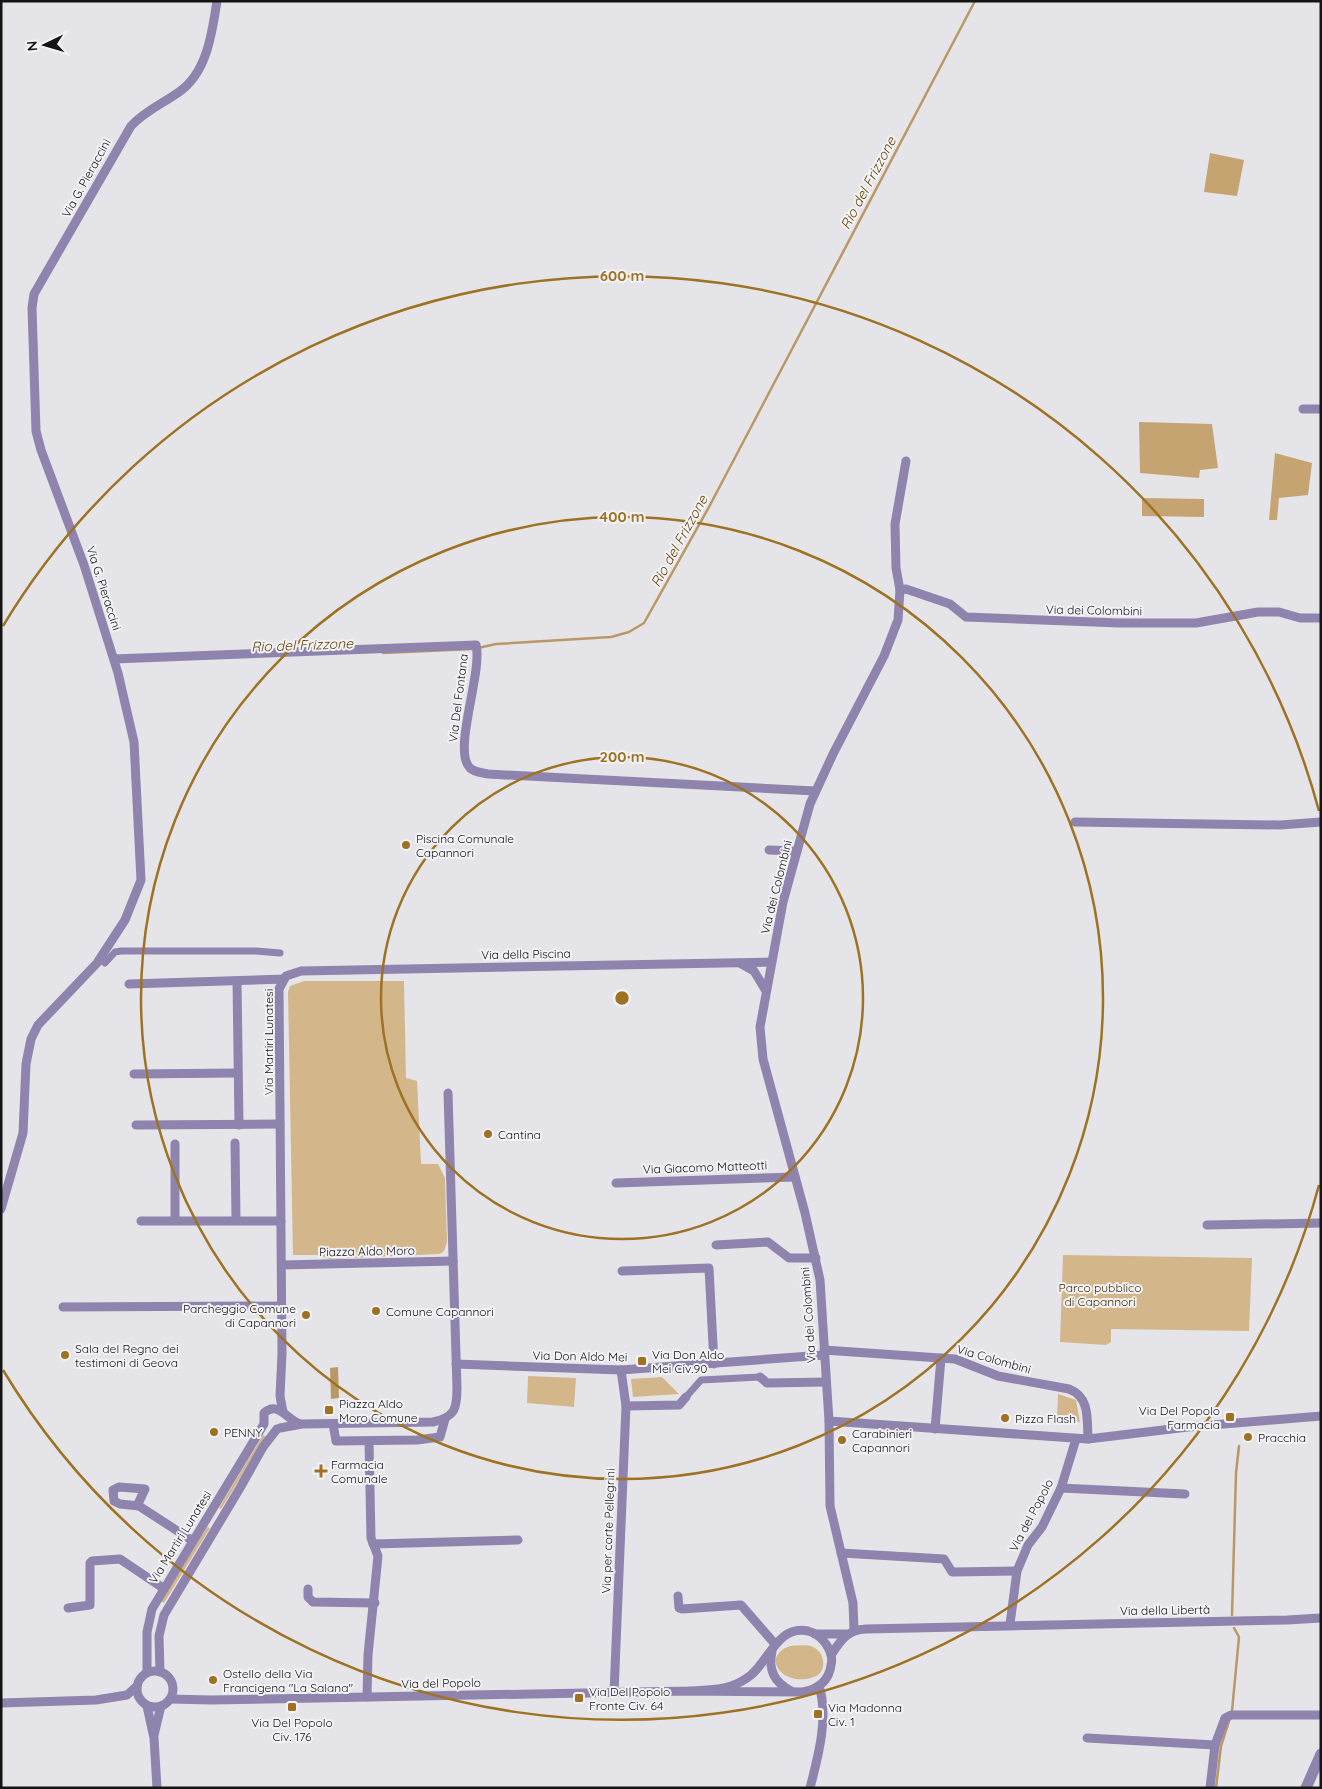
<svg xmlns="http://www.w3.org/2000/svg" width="1322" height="1789" font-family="Quicksand,sans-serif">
  <rect width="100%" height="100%" fill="#e5e5e9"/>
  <g fill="#d4b68b">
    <polygon points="304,981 404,981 406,1078 417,1081 421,1164 438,1164 445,1178 447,1242 444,1251 440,1254 328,1259 319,1255 293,1255 288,992 290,986"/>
    <polygon points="1063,1255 1252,1258 1249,1331 1111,1329 1111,1342 1106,1345 1060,1342"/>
    <polygon points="528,1376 576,1378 574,1407 527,1403"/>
    <polygon points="662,1377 679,1394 633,1397 631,1379"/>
    <polygon points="1058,1394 1076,1400 1080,1422 1057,1421"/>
    <polygon points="263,1435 266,1437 221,1509 219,1508"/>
    <polygon points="207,1527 210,1528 164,1603 161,1601"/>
    <path d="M790 1646C797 1646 806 1644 813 1647 825 1652 828 1672 814 1677 784 1688 759 1657 790 1646Z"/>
  </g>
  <g fill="#c6a472">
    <polygon points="1210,153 1244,160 1237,196 1204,192"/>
    <polygon points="1139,422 1212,424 1218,468 1200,470 1199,478 1140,473"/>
    <polygon points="1275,453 1312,463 1308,495 1279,498 1277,520 1269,520"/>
    <polygon points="1142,498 1204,499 1204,517 1142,516"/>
  </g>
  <polygon fill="#ba9866" points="338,1367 339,1398 331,1399 330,1368"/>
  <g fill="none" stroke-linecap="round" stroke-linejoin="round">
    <g stroke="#ba9866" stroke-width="2.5">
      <polyline points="478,648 496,644 611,637 629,632 644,623 709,507 975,1"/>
      <polyline points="383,653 472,649"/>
      <polyline points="1232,1615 1236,1473 1239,1446"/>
      <polyline points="1232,1711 1239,1637 1234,1628"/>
      <polyline points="1216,1788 1221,1746 1230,1718"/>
    </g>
    <g stroke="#8e84ae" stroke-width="7">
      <polyline points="100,959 105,963 115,952 121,951 256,951 280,953"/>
      <polyline points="686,1397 701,1380 760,1377"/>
    </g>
    <g stroke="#8e84ae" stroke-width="9">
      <polyline points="1303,409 1321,409"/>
      <polyline points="900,590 906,589 950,604 966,617 1119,623 1196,623 1258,612 1279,612 1300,618 1321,618"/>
      <path d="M114 659 476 645C483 672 452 751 470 768 474 772 483 773 488 774L815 791"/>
      <polyline points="1075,822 1280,825 1321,822"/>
      <polyline points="769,850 797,851"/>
      <polyline points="740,963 754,971 766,991"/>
      <polyline points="237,981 239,1125"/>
      <polyline points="129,984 284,979"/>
      <polyline points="134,1074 238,1073"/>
      <polyline points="136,1125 280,1124"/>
      <polyline points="235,1143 236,1220"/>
      <polyline points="175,1144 175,1220"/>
      <polyline points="616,1183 795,1177"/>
      <path d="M1 1209 23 1133 26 1064 31 1039 38 1025 97 963 125 920 141 880 134 742 118 673 84 565 41 450 36 431 32 308 34 294 131 126C145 111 162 104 179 92 207 73 212 33 217 1"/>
      <polyline points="141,1221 281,1221"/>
      <polyline points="1207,1225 1321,1223"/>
      <polyline points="716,1245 768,1242 789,1258 816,1258"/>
      <polyline points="282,1265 453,1261"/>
      <polyline points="622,1271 709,1268 714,1364"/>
      <polyline points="63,1307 282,1306"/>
      <path d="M824 1350 955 1359 998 1376 1069 1389C1090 1397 1087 1419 1088 1439"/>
      <polyline points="456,1364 621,1370 824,1355"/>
      <polyline points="760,1377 767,1383 826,1382"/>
      <polyline points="626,1406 679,1405 686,1397"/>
      <polyline points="283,1412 280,1396 282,1354 279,989 286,976 301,971 771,962"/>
      <polyline points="829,1421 1088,1439 1188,1427 1321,1416"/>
      <polyline points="333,1424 336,1441 417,1440 440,1437 445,1419"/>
      <path d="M280 1428 302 1424 433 1422C455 1417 457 1409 457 1388L448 1093"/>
      <polyline points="935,1429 941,1358"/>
      <polyline points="1061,1488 1185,1494"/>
      <polyline points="137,1506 145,1489 119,1487 113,1490 114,1501 120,1504 139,1506 193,1541"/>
      <polyline points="373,1544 518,1540"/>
      <polyline points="841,1553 944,1559 952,1572 1017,1571"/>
      <polyline points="308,1589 308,1597 313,1602 375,1603"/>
      <polyline points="678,1596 679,1608 682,1609 741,1605 775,1644"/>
      <polyline points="68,1608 90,1605 90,1563 92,1561 120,1559 163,1588"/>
      <polyline points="1010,1624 1017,1571 1028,1545 1042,1527 1061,1488 1076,1439"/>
      <polyline points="854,1630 853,1603 830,1506 829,1421 820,1280 805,1213 763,1059 760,1027 783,902 810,804 833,754 884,656 898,620 900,590 896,568 895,524 906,461"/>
      <polyline points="815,1634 846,1634"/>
      <path d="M772 1651C768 1670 774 1682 791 1691"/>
      <path d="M831 1655C841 1640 847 1630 866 1629L1287 1620 1321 1618"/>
      <circle cx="155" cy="1689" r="18"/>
      <path d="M147 1672V1632L152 1609 264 1424V1413C278 1400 287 1420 300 1424"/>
      <polyline points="160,1672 159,1636 164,1615 240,1488 263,1447 277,1429"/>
      <polyline points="614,1693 626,1406 621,1370"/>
      <polyline points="367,1697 368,1655 378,1556 371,1538 369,1442"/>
      <path d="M170 1699 211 1700 689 1691 803 1692C818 1689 829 1681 831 1665 833 1658 830 1650 826 1644 821 1637 816 1633 808 1631 778 1625 770 1659 751 1675 746 1679 737 1684 731 1686 719 1691 702 1690 689 1691"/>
      <polyline points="1,1703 96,1700 127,1695 137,1686"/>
      <polyline points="147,1706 154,1738 157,1788"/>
      <polyline points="154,1735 161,1706"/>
      <polyline points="1087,1738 1215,1745"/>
      <path d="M810 1788C818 1757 829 1717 819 1686"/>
      <polyline points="1210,1788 1215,1745 1225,1718 1231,1715 1321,1715"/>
    </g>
    <polyline stroke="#8e84ae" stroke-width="11" points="1306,1788 1321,1754"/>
  </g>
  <g fill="none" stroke="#9f7223" stroke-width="2.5">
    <circle cx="622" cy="998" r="241"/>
    <circle cx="622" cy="998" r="481"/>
    <path d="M1319 1185A722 722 0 0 1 3 1370M3 626A722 722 0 0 1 1319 811"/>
  </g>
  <g fill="#9f7223" stroke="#f3f2f6" stroke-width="2">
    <circle cx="406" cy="845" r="5"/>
    <circle cx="488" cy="1134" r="5"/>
    <circle cx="376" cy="1311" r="5"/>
    <circle cx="306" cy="1315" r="5"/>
    <circle cx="65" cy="1355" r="5"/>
    <rect x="637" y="1356" width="10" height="10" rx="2.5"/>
    <rect x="324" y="1405" width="10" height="10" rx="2.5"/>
    <rect x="1225" y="1412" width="10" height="10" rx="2.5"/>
    <circle cx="1005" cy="1418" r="5"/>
    <circle cx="214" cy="1432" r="5"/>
    <circle cx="1248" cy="1437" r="5"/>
    <circle cx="842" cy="1440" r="5"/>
    <path d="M318.5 1463.5h5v5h5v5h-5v5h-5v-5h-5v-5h5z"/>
    <circle cx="213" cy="1680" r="5"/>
    <rect x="574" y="1693" width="10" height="10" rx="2.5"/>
    <rect x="287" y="1702" width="10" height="10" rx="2.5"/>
    <rect x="813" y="1709" width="10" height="10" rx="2.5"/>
  </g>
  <g text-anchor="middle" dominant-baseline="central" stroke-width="4" stroke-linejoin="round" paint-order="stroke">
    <g font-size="12" fill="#141415" stroke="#f3f2f6">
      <text transform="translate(86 178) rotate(-61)">Via G. Pieraccini</text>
      <text transform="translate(104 588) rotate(72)">Via G. Pieraccini</text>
      <text transform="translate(1094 610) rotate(1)">Via dei Colombini</text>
      <text transform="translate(458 698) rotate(-83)">Via Del Fontana</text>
      <text transform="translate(776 887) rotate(-76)">Via dei Colombini</text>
      <text transform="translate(526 954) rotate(-1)">Via della Piscina</text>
      <text transform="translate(268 1042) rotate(-90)">Via Martiri Lunatesi</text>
      <text transform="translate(705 1167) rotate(-2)">Via Giacomo Matteotti</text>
      <text transform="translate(367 1251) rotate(-1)">Piazza Aldo Moro</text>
      <text transform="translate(808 1315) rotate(-94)">Via dei Colombini</text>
      <text transform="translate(580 1356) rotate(1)">Via Don Aldo Mei</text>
      <text transform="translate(994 1359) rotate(16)">Via Colombini</text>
      <text transform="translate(1031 1515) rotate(-62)">Via del Popolo</text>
      <text transform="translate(608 1531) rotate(-88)">Via per corte Pellegrini</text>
      <text transform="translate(180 1537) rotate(-58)">Via Martiri Lunatesi</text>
      <text transform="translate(1165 1610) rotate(-1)">Via della Libertà</text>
      <text transform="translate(441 1683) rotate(-1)">Via del Popolo</text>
    </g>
    <g font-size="12" fill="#141415" stroke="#f3f2f6" text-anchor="start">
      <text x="416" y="838">Piscina Comunale<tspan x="416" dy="14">Capannori</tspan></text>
      <text x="498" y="1134">Cantina</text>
      <text x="296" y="1308" text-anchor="end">Parcheggio Comune<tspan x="296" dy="14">di Capannori</tspan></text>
      <text x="386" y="1311">Comune Capannori</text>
      <text x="75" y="1348">Sala del Regno dei<tspan x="75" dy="14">testimoni di Geova</tspan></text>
      <text x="652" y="1354">Via Don Aldo<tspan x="652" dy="14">Mei Civ.90</tspan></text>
      <text x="339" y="1403">Piazza Aldo<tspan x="339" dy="14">Moro Comune</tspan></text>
      <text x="1220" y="1410" text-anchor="end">Via Del Popolo<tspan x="1220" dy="14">Farmacia</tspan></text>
      <text x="1015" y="1418">Pizza Flash</text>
      <text x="224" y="1432">PENNY</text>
      <text x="852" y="1433">Carabinieri<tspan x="852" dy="14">Capannori</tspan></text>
      <text x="1258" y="1437">Pracchia</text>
      <text x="331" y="1464">Farmacia<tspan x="331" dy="14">Comunale</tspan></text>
      <text x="223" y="1673">Ostello della Via<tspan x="223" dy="14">Francigena "La Salana"</tspan></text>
      <text x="589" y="1691">Via Del Popolo<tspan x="589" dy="14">Fronte Civ. 64</tspan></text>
      <text x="828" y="1707">Via Madonna<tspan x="828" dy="14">Civ. 1</tspan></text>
      <text x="292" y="1722" text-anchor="middle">Via Del Popolo<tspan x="292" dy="14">Civ. 176</tspan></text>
    </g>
    <g font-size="12" fill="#452e03" stroke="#f3f2f6">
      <text x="1100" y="1287">Parco pubblico<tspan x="1100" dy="14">di Capannori</tspan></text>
    </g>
    <g font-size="14" font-style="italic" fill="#674503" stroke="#f3f2f6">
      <text transform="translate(868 183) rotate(-62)">Rio del Frizzone</text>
      <text transform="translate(679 541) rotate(-61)">Rio del Frizzone</text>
      <text transform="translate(302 645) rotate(-2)">Rio del Frizzone</text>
    </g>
  </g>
  <circle cx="622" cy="998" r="8" fill="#9f7223" stroke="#f3f2f6" stroke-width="2.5"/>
  <g font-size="15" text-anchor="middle" font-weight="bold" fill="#9f7223" stroke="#f3f2f6" stroke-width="4" stroke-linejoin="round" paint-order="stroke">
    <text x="622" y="281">600 m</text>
    <text x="622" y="522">400 m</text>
    <text x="622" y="762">200 m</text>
  </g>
  <rect width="1322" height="1789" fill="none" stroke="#141415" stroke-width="5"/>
  <g transform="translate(45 45) rotate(265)" stroke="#f3f2f6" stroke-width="4" paint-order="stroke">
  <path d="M0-4L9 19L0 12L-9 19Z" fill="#141415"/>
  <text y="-8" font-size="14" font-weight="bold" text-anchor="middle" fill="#141415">N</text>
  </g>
</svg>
